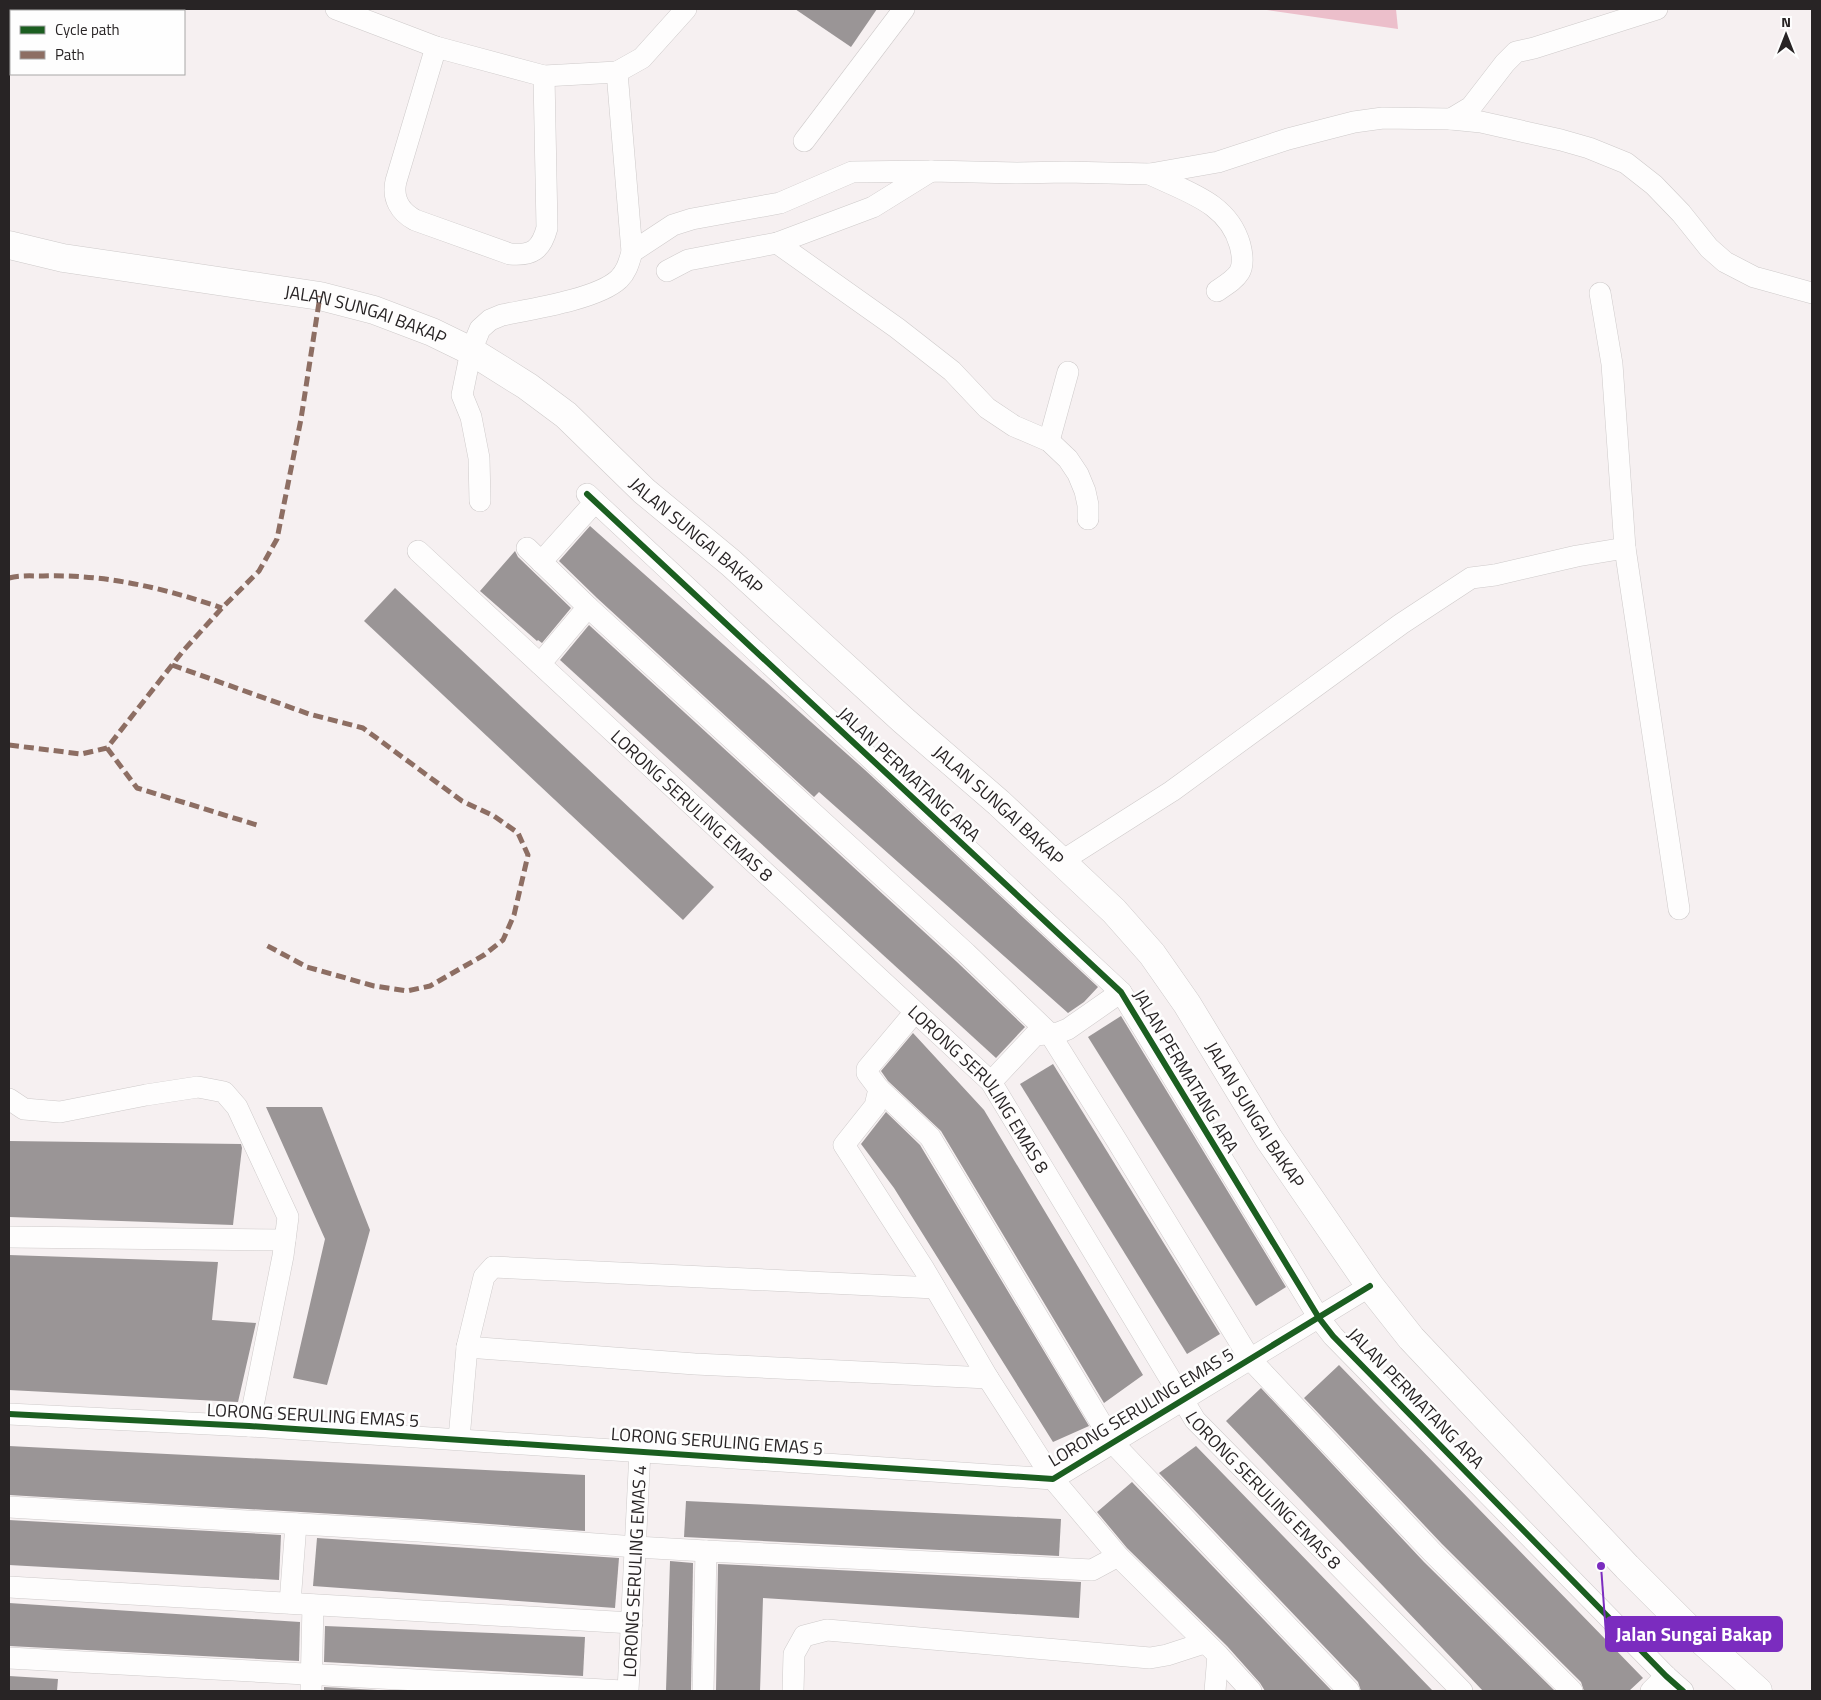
<svg xmlns="http://www.w3.org/2000/svg" width="1821" height="1700" font-family="'Titillium Web',sans-serif">
  <rect width="100%" height="100%" fill="#f6f0f1"/>
  <polygon fill="#ecbfcb" points="1260,9 1396,9 1398,29"/>
  <g fill="#9a9596">
    <polygon points="795,9 877,9 851,47"/>
    <polygon points="590,526 865,770 1098,987 1084,1002 1068,1013 819,792 814,797 597,598 559,561"/>
    <polygon points="515,551 518,557 571,608 542,643 538,640 537,641 480,591"/>
    <polygon points="395,588 714,887 683,920 364,621"/>
    <polygon points="589,625 957,962 1025,1027 996,1058 560,660"/>
    <polygon points="1121,1016 1286,1287 1256,1306 1088,1037"/>
    <polygon points="913,1033 984,1110 1143,1375 1104,1403 941,1131 888,1081 881,1071"/>
    <polygon points="1053,1064 1220,1334 1187,1354 1020,1084"/>
    <polygon points="266,1107 322,1107 370,1230 327,1385 293,1378 325,1239"/>
    <polygon points="886,1112 920,1145 1089,1426 1053,1442 894,1188 861,1144"/>
    <polygon points="9,1141 241,1144 242,1148 233,1225 9,1217"/>
    <polygon points="9,1255 218,1262 212,1320 256,1323 238,1402 9,1390"/>
    <polygon points="1339,1365 1643,1678 1629,1691 1584,1691 1581,1682 1442,1544 1304,1398"/>
    <polygon points="1261,1388 1424,1562 1555,1691 1483,1691 1226,1421"/>
    <polygon points="9,1446 585,1475 585,1531 420,1519 9,1495"/>
    <polygon points="1196,1446 1433,1691 1361,1691 1358,1682 1159,1473"/>
    <polygon points="1132,1482 1332,1691 1265,1691 1260,1683 1227,1646 1127,1548 1097,1512"/>
    <polygon points="686,1501 1061,1519 1059,1556 684,1537"/>
    <polygon points="9,1520 281,1535 279,1580 9,1565"/>
    <polygon points="317,1538 619,1558 615,1608 313,1586"/>
    <polygon points="670,1561 693,1563 691,1691 666,1691"/>
    <polygon points="718,1564 1081,1582 1079,1618 763,1598 760,1691 716,1691"/>
    <polygon points="9,1603 300,1622 299,1661 9,1646"/>
    <polygon points="325,1626 585,1637 583,1676 324,1662"/>
    <polygon points="9,1676 58,1679 57,1691 9,1691"/>
    <polygon points="324,1687 395,1691 324,1691"/>
  </g>
  <g fill="none" stroke-linecap="round" stroke-linejoin="round">
    <g stroke="#cecaca" stroke-width="22">
      <g id="minor">
        <polyline points="336,9 436,47 544,76 617,72"/>
        <path d="M436 47 396 181C392 198 400 212 415 220L510 254C532 256 541 250 547 228L544 76"/>
        <polyline points="1451,119 1471,107 1505,63 1516,52 1534,48 1657,9"/>
        <polyline points="804,141 904,9"/>
        <path d="M1150 174C1186 192 1228 202 1240 245 1247 272 1238 277 1217 291"/>
        <polyline points="777,243 897,328 952,371 987,408 1014,426 1049,441 1068,459 1078,474 1085,491 1088,505 1088,519"/>
        <polyline points="632,252 673,225 692,219 780,203 852,172 931,171 1017,173 1066,172 1150,174 1218,162 1288,139 1354,122 1383,118 1451,119 1481,122 1561,140 1589,148 1626,163 1654,185 1681,213 1709,248 1725,262 1754,277 1812,293"/>
        <polyline points="667,271 688,260 777,243 873,207 931,171"/>
        <polyline points="1600,293 1612,364 1625,548 1679,909"/>
        <polyline points="1049,441 1068,372"/>
        <polyline points="587,494 1121,992 1319,1318 1333,1336 1666,1676 1683,1691"/>
        <path d="M480 501 479 458 471 417 462 395 471 351 480 329 490 320 502 315C532 309 598 299 619 279 627 271 629 262 632 252L617 72 642 58 686 9"/>
        <polyline points="527,548 588,607 966,953 1050,1034 1117,1141 1250,1359 1433,1553 1572,1691"/>
        <path id="s1" d="M418 551 991 1082 1195 1420 1462 1691"/>
        <polyline points="541,562 595,502"/>
        <polyline points="540,664 588,607"/>
        <polyline points="1062,861 1172,791 1401,624 1471,578 1495,575 1577,556 1625,548"/>
        <polyline points="915,1012 867,1069 867,1073 879,1089 875,1106 844,1145 924,1269 988,1378 1053,1479 1118,1556 1218,1655 1251,1691"/>
        <polyline points="991,1082 1035,1035 1058,1033 1068,1029 1121,992"/>
        <polyline points="879,1089 930,1137 1113,1443 1349,1691"/>
        <polyline points="9,1099 24,1109 60,1112 146,1095 198,1087 224,1092 237,1107 288,1217 283,1256 249,1426"/>
        <polyline points="9,1237 285,1240"/>
        <polyline points="467,1347 695,1364 988,1378"/>
        <polyline points="9,1414 249,1426 1053,1479 1370,1286"/>
        <polyline points="459,1439 467,1347 484,1277 493,1267 935,1288"/>
        <polyline points="9,1507 419,1531 636,1547 706,1551"/>
        <polyline points="9,1587 632,1623"/>
        <polyline points="290,1603 296,1524"/>
        <polyline points="9,1658 623,1691"/>
        <polyline points="311,1691 313,1605"/>
        <path id="s2" d="M628 1691 640 1451"/>
        <polyline points="703,1691 706,1551 1092,1570 1118,1556"/>
        <polyline points="793,1691 794,1654 804,1636 827,1630 1150,1658 1167,1655 1204,1643"/>
        <polyline points="1215,1691 1218,1655"/>
        <polyline points="1651,1691 1666,1676"/>
      </g>
    </g>
    <g stroke="#cecaca" stroke-width="29">
      <g id="major">
        <path id="s3" d="M9 245 63 258 320 296 374 310 432 332 471 351 527 386 566 415 644 491 731 563 903 720 999 803 1114 911 1152 954 1187 1004 1269 1139 1370 1286 1411 1338 1627 1567 1690 1630 1758 1691"/>
      </g>
    </g>
    <use href="#minor" stroke="#fefdfd" stroke-width="21"/>
    <use href="#major" stroke="#fefdfd" stroke-width="28"/>
    <g stroke="#8d6e63" stroke-width="5" stroke-dasharray="10 5" stroke-linecap="butt">
      <path d="M9 578C20 575 32 576 43 576 105 574 164 588 222 608"/>
      <polyline points="172,665 309,714 363,728 462,801 494,816 518,833 528,855 514,915 503,940 484,955 430,986 407,991 374,986 307,967 264,944"/>
      <polyline points="9,745 81,754 107,748 183,651 222,608 259,571 277,539 301,419 320,296"/>
      <polyline points="107,748 137,788 260,826"/>
    </g>
    <g stroke="#fefefe" stroke-width="9">
      <g id="cycleway">
        <polyline points="587,494 1121,992 1319,1318 1333,1336 1666,1676 1683,1691"/>
        <polyline points="9,1414 249,1426 1053,1479 1370,1286"/>
      </g>
    </g>
    <use href="#cycleway" stroke="#1b5e20" stroke-width="6"/>
  </g>
  <g text-anchor="middle" dominant-baseline="central" stroke-width="5" stroke-linejoin="round" paint-order="stroke">
    <g font-size="18" fill="#282425" stroke="#fefefe">
      <text stroke="none"><textPath href="#s3" startOffset="364">JALAN SUNGAI BAKAP</textPath></text>
      <text stroke="none"><textPath href="#s3" startOffset="769">JALAN SUNGAI BAKAP</textPath></text>
      <text transform="translate(909 774) rotate(43)">JALAN PERMATANG ARA</text>
      <text stroke="none"><textPath href="#s1" startOffset="374">LORONG SERULING EMAS 8</textPath></text>
      <text stroke="none"><textPath href="#s3" startOffset="1174">JALAN SUNGAI BAKAP</textPath></text>
      <text transform="translate(1186 1071) rotate(59)">JALAN PERMATANG ARA</text>
      <text stroke="none"><textPath href="#s1" startOffset="779">LORONG SERULING EMAS 8</textPath></text>
      <text stroke="none"><textPath href="#s3" startOffset="1579">JALAN SUNGAI BAKAP</textPath></text>
      <text transform="translate(1416 1398) rotate(46)">JALAN PERMATANG ARA</text>
      <text transform="translate(1141 1407) rotate(-31)">LORONG SERULING EMAS 5</text>
      <text transform="translate(313 1415) rotate(3)">LORONG SERULING EMAS 5</text>
      <text transform="translate(717 1441) rotate(4)">LORONG SERULING EMAS 5</text>
      <text stroke="none"><textPath href="#s1" startOffset="1274">LORONG SERULING EMAS 8</textPath></text>
      <text stroke="none"><textPath href="#s2" startOffset="120">LORONG SERULING EMAS 4</textPath></text>
    </g>
  </g>
  <path fill="none" stroke="#7b2cbf" stroke-width="2" d="M1601 1566L1606 1634"/>
  <circle fill="#7b2cbf" stroke="#fefefe" stroke-width="2" cx="1601" cy="1566" r="5"/>
  <rect fill="#7b2cbf" stroke="#7b2cbf" stroke-width="2" x="1606" y="1617" width="176" height="34" rx="5"/>
  <g font-size="19" text-anchor="middle" font-weight="bold" fill="#fff">
    <text x="1694" y="1641">Jalan Sungai Bakap</text>
  </g>
  <rect width="1821" height="1700" fill="none" stroke="#282425" stroke-width="20"/>
  <rect x="10" y="10" width="175" height="65" fill="#fefefe" stroke="#a8a7a7"/>
  <rect x="20" y="26" width="25" height="8" fill="#1b5e20" stroke="#a8a7a7"/>
  <text x="55" y="35" font-size="15" fill="#282425">Cycle path</text>
  <rect x="20" y="51" width="25" height="8" fill="#8d6e63" stroke="#a8a7a7"/>
  <text x="55" y="60" font-size="15" fill="#282425">Path</text>
  <g transform="translate(1786 35)" stroke="#fefefe" stroke-width="4" paint-order="stroke">
  <path d="M0-4L9 19L0 12L-9 19Z" fill="#282425"/>
  <text y="-8" font-size="14" font-weight="bold" text-anchor="middle" fill="#282425">N</text>
  </g>
</svg>
